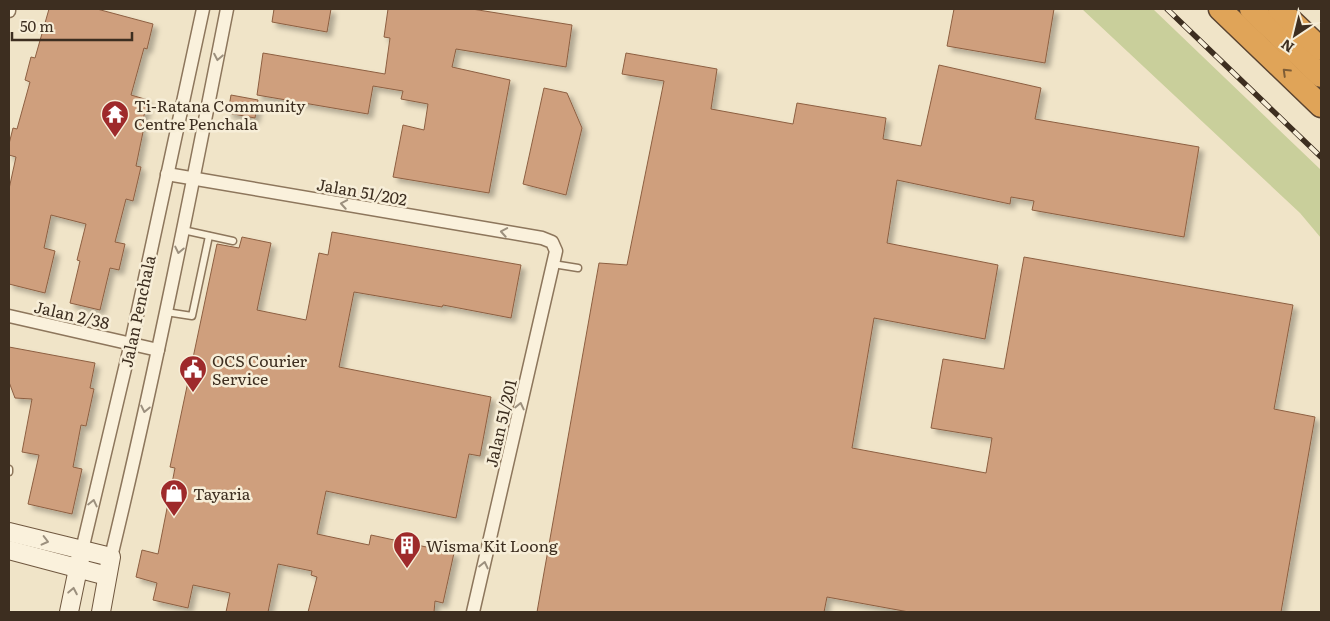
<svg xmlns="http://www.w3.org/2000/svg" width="1330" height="621" font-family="Literata,serif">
  <defs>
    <filter id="shadow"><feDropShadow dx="4.5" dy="4.5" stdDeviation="2.5" flood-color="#0004"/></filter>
  </defs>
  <rect width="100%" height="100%" fill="#f0e4c8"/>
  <polygon fill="#c9cf9b" points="1082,9 1153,9 1321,170 1321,238 1300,213"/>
  <g fill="#cf9f7d" stroke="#8d5f41" filter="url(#shadow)">
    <polygon points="49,9 97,9 153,24 147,49 144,48 131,95 148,100 140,131 143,132 136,166 141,167 133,201 126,199 115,242 125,244 119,270 110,268 100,310 70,303 80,261 77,260 86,224 51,215 44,248 55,251 45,293 9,284 9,189 16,157 9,155 9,144 13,128 17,129 30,82 25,80 31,57 35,58"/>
    <polygon points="274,9 331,9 327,32 272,22"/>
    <polygon points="388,9 472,9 572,25 566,67 456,49 452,67 510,80 489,193 393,177 403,125 424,130 428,104 401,99 403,91 373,86 368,114 257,95 263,53 385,74 390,38 384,37"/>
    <polygon points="954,9 1054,9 1045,63 947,46"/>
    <polygon points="626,53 717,69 711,109 793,124 797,103 886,118 883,139 921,146 939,65 1041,88 1035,119 1199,147 1184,237 1032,210 1034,201 1011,197 1010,204 897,180 887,243 998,265 985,339 874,318 852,448 986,473 992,438 931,428 943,359 1004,369 1024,257 1293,305 1274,409 1315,417 1281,612 909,612 827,597 824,612 537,612 599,263 627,265 664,81 622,74"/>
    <polygon points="544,88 567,93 582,128 566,195 523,184"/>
    <polygon points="231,95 258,100 255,118 228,113"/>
    <polygon points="332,232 521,265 511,318 443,305 442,307 354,292 339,367 491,397 480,456 469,454 456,518 326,491 317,534 369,545 371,535 454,553 443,603 435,601 434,612 308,612 317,577 311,575 312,571 278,564 268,612 226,612 230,593 193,585 188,608 153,600 157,583 136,577 142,550 158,554 175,468 170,467 217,244 239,248 242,237 271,243 257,310 306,320 319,253 328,255"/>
    <polygon points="9,347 95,363 90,388 94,389 86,426 81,425 73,467 82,469 72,514 28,504 39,455 22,452 32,399 15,398 9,382"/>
  </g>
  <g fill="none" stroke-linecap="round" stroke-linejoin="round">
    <g stroke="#8d765c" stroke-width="9">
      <g id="lane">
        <polyline points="183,230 233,241"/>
        <polyline points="553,264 578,268"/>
        <polyline points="166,312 192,316 209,236"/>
        <polyline points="9,472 9,469"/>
      </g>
    </g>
    <g stroke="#8d765c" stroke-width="15">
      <g id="street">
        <polyline points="9,11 9,9"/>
        <polyline points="167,174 507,232 542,238 552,242 556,251 553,264 473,612"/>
        <polyline points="9,316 158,350"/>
        <polyline points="82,550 131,343 203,9"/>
        <path d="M111 557C155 375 191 192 227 9"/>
      </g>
    </g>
    <g stroke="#6f573f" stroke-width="20">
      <g id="secondary">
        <polyline points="9,532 111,557 101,612"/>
        <polyline points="9,550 107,576"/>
        <polyline points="69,612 80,559"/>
      </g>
    </g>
    <g stroke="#5b4430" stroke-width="25">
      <g id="highway">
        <polyline points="1220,9 1321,106"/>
        <polyline points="1251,9 1321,76"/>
        <polyline points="1279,9 1321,49"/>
      </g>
    </g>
    <use href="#lane" stroke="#faf1dc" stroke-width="6"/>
    <use href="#street" stroke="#faf1dc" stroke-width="12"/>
    <use href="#secondary" stroke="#faf1dc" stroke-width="18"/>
    <use href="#highway" stroke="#e0a458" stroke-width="22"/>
    <g stroke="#3d2e20" stroke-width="5.5">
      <polyline id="rail" points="1167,9 1321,157"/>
    </g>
    <use href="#rail" stroke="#f7eed8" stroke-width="4" stroke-dasharray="11" stroke-linecap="butt"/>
  </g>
  <defs><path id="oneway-chevron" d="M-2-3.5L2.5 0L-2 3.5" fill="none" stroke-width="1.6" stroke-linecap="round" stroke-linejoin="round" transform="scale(1.25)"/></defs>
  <g stroke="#9c907e">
    <use href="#oneway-chevron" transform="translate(218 57) rotate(101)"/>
    <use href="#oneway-chevron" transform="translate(344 204) rotate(-170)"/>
    <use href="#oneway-chevron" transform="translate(504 232) rotate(-170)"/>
    <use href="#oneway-chevron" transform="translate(179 250) rotate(102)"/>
    <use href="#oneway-chevron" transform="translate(520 406) rotate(-77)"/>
    <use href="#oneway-chevron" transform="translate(145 409) rotate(102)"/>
    <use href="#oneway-chevron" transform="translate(93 503) rotate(-77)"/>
    <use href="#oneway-chevron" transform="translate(45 541) rotate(14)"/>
    <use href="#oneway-chevron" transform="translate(484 565) rotate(-77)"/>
    <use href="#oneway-chevron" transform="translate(73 591) rotate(-79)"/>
  </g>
  <use stroke="#7e5d36" href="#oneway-chevron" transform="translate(1286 72) rotate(-136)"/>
  <defs>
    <g id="temple-pin" transform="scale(1.4375)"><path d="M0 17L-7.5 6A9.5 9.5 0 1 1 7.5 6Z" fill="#9e2a2b" stroke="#f7eed8"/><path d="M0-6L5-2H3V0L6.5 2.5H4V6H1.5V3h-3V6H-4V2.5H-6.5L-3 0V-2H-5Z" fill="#fff"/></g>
    <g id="civic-pin" transform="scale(1.4375)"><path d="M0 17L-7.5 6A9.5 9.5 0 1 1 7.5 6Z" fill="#9e2a2b" stroke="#f7eed8"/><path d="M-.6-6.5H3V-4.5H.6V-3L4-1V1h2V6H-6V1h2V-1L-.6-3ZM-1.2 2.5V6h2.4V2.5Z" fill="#fff"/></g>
    <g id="shop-pin" transform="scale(1.4375)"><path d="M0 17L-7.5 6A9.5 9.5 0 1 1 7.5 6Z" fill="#9e2a2b" stroke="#f7eed8"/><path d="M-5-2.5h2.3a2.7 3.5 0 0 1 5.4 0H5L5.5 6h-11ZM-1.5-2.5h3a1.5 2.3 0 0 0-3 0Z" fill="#fff"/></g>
    <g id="building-pin" transform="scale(1.4375)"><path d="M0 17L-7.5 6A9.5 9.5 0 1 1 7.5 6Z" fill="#9e2a2b" stroke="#f7eed8"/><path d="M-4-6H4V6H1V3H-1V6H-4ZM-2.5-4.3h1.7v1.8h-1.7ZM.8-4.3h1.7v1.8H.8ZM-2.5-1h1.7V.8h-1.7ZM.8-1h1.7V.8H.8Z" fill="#fff"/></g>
  </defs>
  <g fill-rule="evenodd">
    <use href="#temple-pin" x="115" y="114"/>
    <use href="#civic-pin" x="193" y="369"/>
    <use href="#shop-pin" x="174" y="493"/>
    <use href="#building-pin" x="407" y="545"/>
  </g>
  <g text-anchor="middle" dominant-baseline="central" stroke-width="5" stroke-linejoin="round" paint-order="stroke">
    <g font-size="16" fill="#3d2e20" stroke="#f7eed8" text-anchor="start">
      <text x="134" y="105">Ti-Ratana Community<tspan x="134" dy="18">Centre Penchala</tspan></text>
      <text x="212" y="360">OCS Courier<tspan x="212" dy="18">Service</tspan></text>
      <text x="193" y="493">Tayaria</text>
      <text x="426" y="545">Wisma Kit Loong</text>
    </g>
    <g font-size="16" fill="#3d2e20" stroke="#f7eed8">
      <text transform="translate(362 191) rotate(10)">Jalan 51/202</text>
      <text transform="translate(137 311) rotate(-78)">Jalan Penchala</text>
      <text transform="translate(72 314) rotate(13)">Jalan 2/38</text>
      <text transform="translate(500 423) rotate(-77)">Jalan 51/201</text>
    </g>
  </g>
  <rect width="1330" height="621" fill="none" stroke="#3d2e20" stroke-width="20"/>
  <g transform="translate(1295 35) rotate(215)" stroke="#f7eed8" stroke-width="4" paint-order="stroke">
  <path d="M0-4L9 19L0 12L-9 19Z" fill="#3d2e20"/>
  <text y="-8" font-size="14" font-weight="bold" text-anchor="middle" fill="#3d2e20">N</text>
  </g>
  <path d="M12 32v8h120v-8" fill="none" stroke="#3d2e20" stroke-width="2.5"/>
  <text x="20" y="32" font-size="15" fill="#3d2e20" stroke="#f7eed8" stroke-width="4" paint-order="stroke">50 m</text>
</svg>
